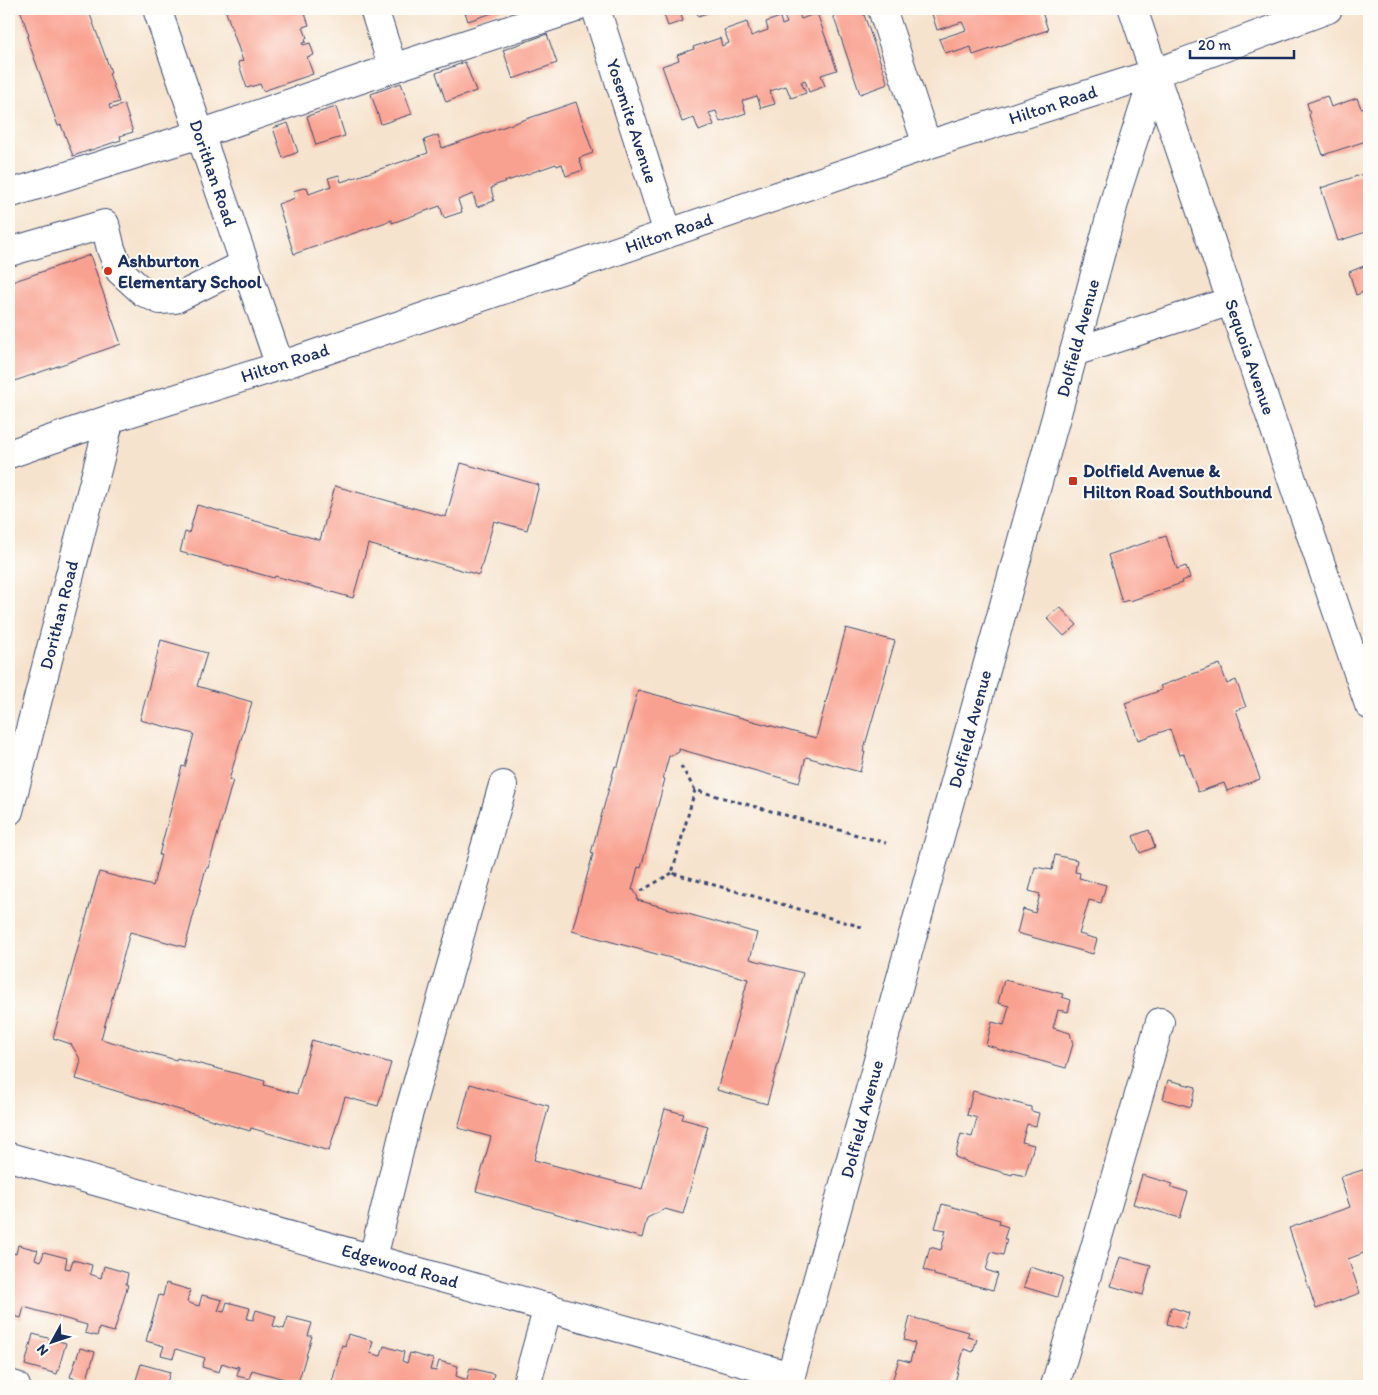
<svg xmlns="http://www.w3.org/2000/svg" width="1378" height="1395" font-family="Itim,sans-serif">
  <rect width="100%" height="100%" fill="#fdfcf7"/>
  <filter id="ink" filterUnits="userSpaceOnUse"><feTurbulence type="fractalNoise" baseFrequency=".02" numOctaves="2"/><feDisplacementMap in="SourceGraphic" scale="10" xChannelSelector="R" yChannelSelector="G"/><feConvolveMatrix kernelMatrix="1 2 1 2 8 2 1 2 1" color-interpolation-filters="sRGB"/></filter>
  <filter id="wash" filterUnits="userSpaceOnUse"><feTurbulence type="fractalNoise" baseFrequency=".0096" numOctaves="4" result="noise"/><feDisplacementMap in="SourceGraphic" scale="20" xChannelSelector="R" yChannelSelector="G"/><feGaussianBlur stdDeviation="1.12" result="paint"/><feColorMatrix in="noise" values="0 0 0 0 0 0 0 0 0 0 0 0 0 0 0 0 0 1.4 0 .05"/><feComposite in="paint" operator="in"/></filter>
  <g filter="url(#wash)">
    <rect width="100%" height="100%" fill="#f6e3cd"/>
    <g id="blocks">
      <g fill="#f9a190">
        <polygon points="20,9 88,9 111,72 109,73 119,102 109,105 110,109 124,104 133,132 120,136 121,140 73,156 61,125 58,126 27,37 29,36"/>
        <polygon points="225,9 295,9 296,13 304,11 309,25 303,27 307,38 305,39 306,42 302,43 303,45 310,43 314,55 307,57 313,74 263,91 260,84 247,88 238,62 243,61"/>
        <polygon points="464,9 505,9 468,21"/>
        <polygon points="662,9 679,9 683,21 668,26"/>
        <polygon points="696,9 719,9 698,16"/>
        <polygon points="831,9 862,9 888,84 860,94"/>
        <polygon points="949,9 1041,9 1048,30 973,55 971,47 953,53 952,51 945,53 939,39 966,30 962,22 937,30 932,14"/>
        <polygon points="798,11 801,19 817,13 837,70 821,75 825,86 809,92 805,80 801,82 806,93 791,98 786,86 770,91 775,104 761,108 757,96 744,100 742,101 746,113 720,122 716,111 709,113 714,125 699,131 694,118 682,122 662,66 679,60 677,55 694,49 693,47 720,38 722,46 729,43 724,30 747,22 751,36 768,30 766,22 780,17 782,25 787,23 784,16"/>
        <polygon points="547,34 557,63 513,79 503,50"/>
        <polygon points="465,62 476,91 446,102 436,73"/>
        <polygon points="401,83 412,114 381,124 371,94"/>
        <polygon points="1327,96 1331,107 1357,98 1361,108 1369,106 1369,140 1323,155 1309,115 1310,114 1307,103"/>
        <polygon points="576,102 593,153 579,158 583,170 566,176 562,164 557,166 556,164 493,186 493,188 491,188 494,201 477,207 473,194 458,200 462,212 444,218 440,206 392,223 392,220 294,254 278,204 295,198 293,191 307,187 309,194 331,186 328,178 339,175 341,182 428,153 424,140 438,135 442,148"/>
        <polygon points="336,107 345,136 316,145 307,116"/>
        <polygon points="288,123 298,152 283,158 273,128"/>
        <polygon points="1369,172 1369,231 1338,241 1321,188"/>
        <polygon points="90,255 121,344 9,383 9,283"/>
        <polygon points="1369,264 1369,290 1356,295 1349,272"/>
        <polygon points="461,463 539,485 527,530 494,521 479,575 368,544 353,598 275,576 274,578 180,552 185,532 189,533 197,505 288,530 288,531 320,540 335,486 446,517"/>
        <polygon points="1166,536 1177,569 1186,566 1190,578 1181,581 1182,583 1130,601 1129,600 1122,602 1108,555"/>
        <polygon points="1060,607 1077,625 1064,636 1047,618"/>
        <polygon points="846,628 895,641 863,752 865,752 860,772 806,757 799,783 679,749 679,752 671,756 669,756 663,778 665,779 641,868 638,867 632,890 634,890 638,898 637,900 757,933 750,959 803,973 767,1104 717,1090 748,979 572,931 593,854 591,853 615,766 618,766 638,690 816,738"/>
        <polygon points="161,640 207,653 197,686 252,702 229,780 233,780 208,868 206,868 185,947 130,932 101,1039 176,1060 177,1058 265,1081 264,1085 297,1094 312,1040 391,1063 378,1106 345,1097 329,1151 251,1128 250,1131 76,1079 81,1061 76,1052 71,1044 53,1038 99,872 153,886 161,855 159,855 182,766 185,767 194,734 140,720"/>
        <polygon points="1220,664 1227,684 1236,680 1246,707 1236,710 1260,779 1227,791 1224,783 1198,792 1184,754 1179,755 1170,729 1138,740 1125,703 1162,690 1160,686"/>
        <polygon points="1149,830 1155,847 1140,853 1133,836"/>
        <polygon points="1055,855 1077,860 1075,872 1080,873 1079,878 1106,885 1101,903 1089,900 1079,934 1097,939 1093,954 1017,933 1023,909 1035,913 1040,894 1029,891 1035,867 1052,870"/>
        <polygon points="1004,980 1063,994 1062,997 1071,1000 1068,1012 1058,1010 1053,1028 1070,1033 1073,1044 1066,1068 997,1049 997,1048 986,1045 992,1022 1004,1025 1009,1006 998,1003"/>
        <polygon points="1168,1080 1196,1087 1191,1107 1163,1099"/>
        <polygon points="470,1084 549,1106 534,1160 642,1189 665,1109 684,1114 682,1119 708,1126 683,1214 665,1209 647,1218 642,1238 476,1191 491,1137 458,1128"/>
        <polygon points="973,1091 1031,1107 1031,1111 1039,1113 1036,1126 1027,1124 1022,1142 1034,1145 1025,1176 1013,1173 1012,1175 966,1162 966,1161 955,1157 961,1134 972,1137 977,1118 967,1115"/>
        <polygon points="1369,1168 1369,1251 1348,1259 1360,1293 1316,1309 1289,1228 1350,1207 1340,1177"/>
        <polygon points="1142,1175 1173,1184 1171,1187 1188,1192 1180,1218 1133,1204"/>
        <polygon points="942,1204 1000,1220 999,1224 1008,1227 1004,1239 1007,1239 1003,1255 991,1252 986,1270 998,1274 993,1290 934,1275 934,1273 924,1270 930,1247 941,1250 946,1230 935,1228"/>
        <polygon points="18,1245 38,1250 35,1259 41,1261 44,1252 67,1258 65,1268 70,1269 73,1260 92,1265 90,1274 101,1278 104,1266 128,1273 126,1284 128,1285 114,1332 99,1328 97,1336 85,1333 87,1325 24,1307 21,1318 9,1314 12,1304 9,1303 9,1252 16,1254"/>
        <polygon points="1120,1257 1151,1265 1143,1295 1111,1286"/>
        <polygon points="1030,1267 1063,1277 1057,1297 1024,1287"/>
        <polygon points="166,1283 190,1290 187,1302 189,1303 199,1306 202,1295 222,1300 218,1311 224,1312 227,1302 250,1308 247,1319 253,1320 256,1310 276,1316 273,1326 284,1329 288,1317 312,1323 308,1336 312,1336 298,1383 252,1370 249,1379 237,1376 239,1367 237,1366 237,1368 222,1363 219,1372 202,1367 205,1358 176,1349 173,1358 161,1355 164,1346 146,1341 159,1295 163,1296"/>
        <polygon points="1171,1307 1189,1313 1184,1329 1167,1324"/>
        <polygon points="910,1317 969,1332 967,1337 977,1339 973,1352 964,1349 954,1386 903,1386 892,1382 899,1359 910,1362 915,1343 904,1340"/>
        <polygon points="33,1334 66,1343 57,1374 25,1365"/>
        <polygon points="348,1334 373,1341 370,1353 373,1354 381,1356 384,1346 404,1352 402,1361 407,1363 410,1353 433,1359 430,1370 436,1371 439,1361 458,1366 456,1376 464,1379 467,1379 470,1368 494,1374 491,1386 331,1386 342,1345 345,1346"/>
        <polygon points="80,1348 95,1352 86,1382 70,1377"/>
        <polygon points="141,1364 170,1372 166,1386 134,1386"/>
      </g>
    </g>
  </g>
  <g filter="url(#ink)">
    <use href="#blocks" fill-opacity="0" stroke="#3c4a6f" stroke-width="1"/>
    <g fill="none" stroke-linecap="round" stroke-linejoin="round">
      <g stroke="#3c4a6f" stroke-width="30">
        <g id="minor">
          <polyline points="157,9 280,366"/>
          <polyline points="374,9 393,68"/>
          <polyline points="596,9 668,233"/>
          <polyline points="882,9 927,145"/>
          <polyline points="1133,9 1231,301 1369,705"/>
          <polyline points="9,194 200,134 393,68 573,9"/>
          <polyline points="9,252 105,224 111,249 120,271 143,292 160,300 175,299 245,264"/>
          <polyline points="1074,352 1231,301"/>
          <polyline points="9,1157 791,1376"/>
          <polyline points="373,1258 407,1119 503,785"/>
          <polyline points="9,1384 16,1386"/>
          <polyline points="526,1386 548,1307"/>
          <polyline points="788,1386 1074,352 1118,188 1155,73"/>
          <polyline points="1055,1386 1160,1022"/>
        </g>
      </g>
      <g stroke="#3c4a6f" stroke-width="30">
        <g id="major">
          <polyline points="9,454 110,419 280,366 927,145 1155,73 1328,9"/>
          <polyline points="9,811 110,419"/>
        </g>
      </g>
      <g stroke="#3c4a6f" stroke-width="3" stroke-dasharray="4 4" stroke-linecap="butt">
        <polyline points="681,766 695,790"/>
        <polyline points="641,891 672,873"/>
        <polyline points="862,927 672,873 695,790 886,843"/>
      </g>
      <use href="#minor" stroke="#fff" stroke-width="28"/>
      <use href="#major" stroke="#fff" stroke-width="28"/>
    </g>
  </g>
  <g fill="#c8321e" stroke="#fdfcf7" stroke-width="2">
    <circle cx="108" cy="271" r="5"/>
    <rect x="1068" y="476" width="10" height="10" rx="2.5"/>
  </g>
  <g text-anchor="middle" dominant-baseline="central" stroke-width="4" stroke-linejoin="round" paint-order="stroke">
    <g font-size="18" fill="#1b2f5e" stroke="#fdfcf7">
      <text transform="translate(1053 105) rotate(-18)">Hilton Road</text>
      <text transform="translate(632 121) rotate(72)">Yosemite Avenue</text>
      <text transform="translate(213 173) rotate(71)">Dorithan Road</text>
      <text transform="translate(669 233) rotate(-19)">Hilton Road</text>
      <text transform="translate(1078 338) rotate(-75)">Dolfield Avenue</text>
      <text transform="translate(1250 357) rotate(71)">Sequoia Avenue</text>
      <text transform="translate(285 363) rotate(-18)">Hilton Road</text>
      <text transform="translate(59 615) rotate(-76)">Dorithan Road</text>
      <text transform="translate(970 729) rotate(-75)">Dolfield Avenue</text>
      <text transform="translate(862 1119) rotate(-75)">Dolfield Avenue</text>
      <text transform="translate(400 1266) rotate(16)">Edgewood Road</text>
    </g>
    <g font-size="18" font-weight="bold" fill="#1b2f5e" stroke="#fdfcf7" text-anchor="start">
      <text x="118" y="261">Ashburton<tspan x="118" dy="21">Elementary School</tspan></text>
      <text x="1083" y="471">Dolfield Avenue &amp;<tspan x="1083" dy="21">Hilton Road Southbound</tspan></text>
    </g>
  </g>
  <rect width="1378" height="1395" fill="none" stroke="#fdfcf7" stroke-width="30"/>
  <g transform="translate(52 1342) rotate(230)" stroke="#fdfcf7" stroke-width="4" paint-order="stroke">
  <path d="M0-4L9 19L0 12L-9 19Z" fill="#1b2f5e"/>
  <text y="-8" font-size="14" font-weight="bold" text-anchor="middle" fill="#1b2f5e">N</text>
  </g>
  <path d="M1190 50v8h104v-8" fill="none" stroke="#1b2f5e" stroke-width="2.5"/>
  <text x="1198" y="50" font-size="15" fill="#1b2f5e" stroke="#fdfcf7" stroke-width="4" paint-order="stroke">20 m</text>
</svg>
